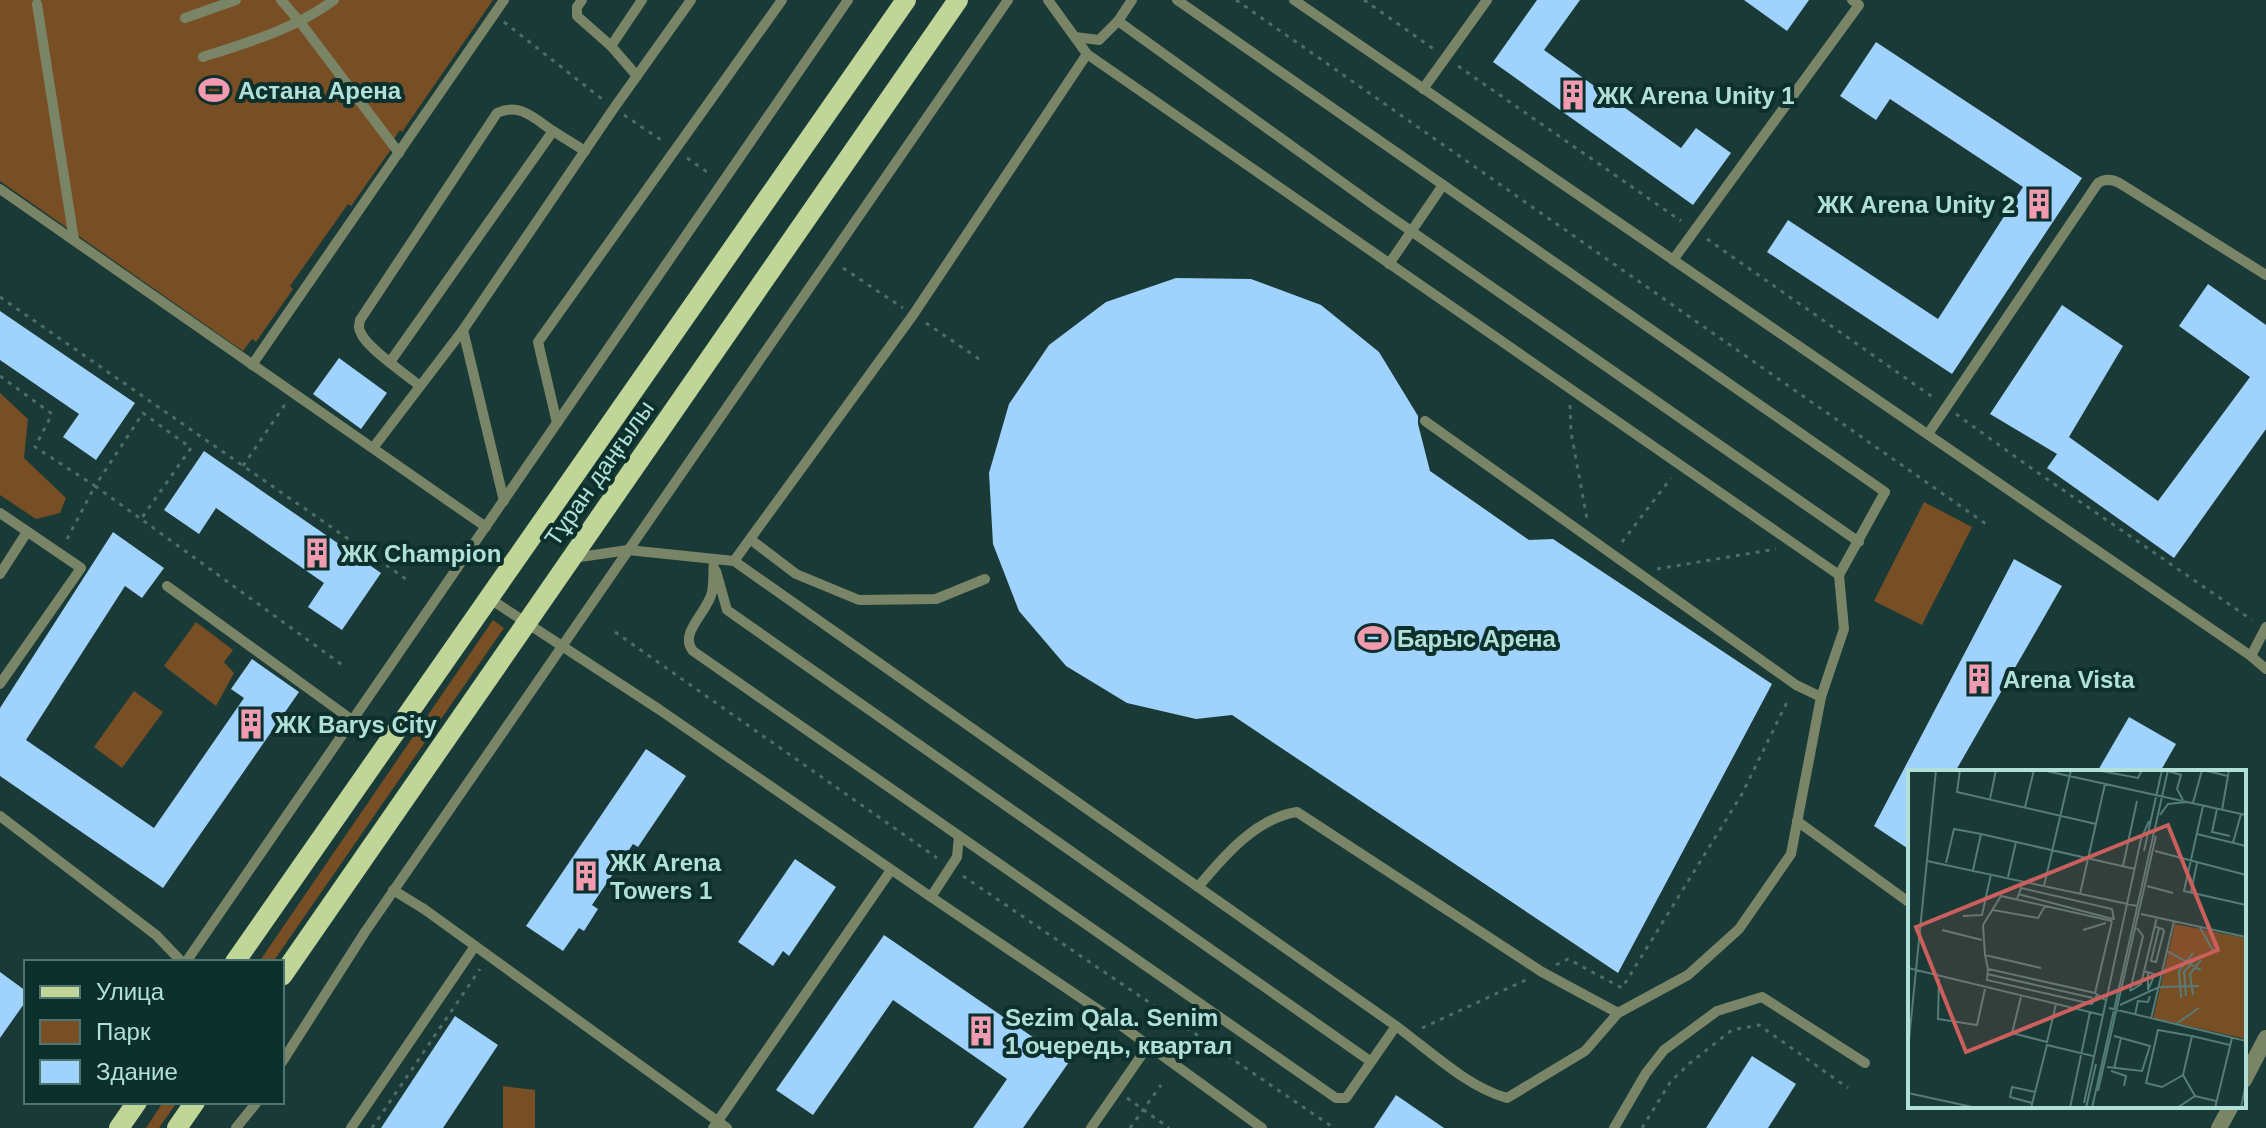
<svg xmlns="http://www.w3.org/2000/svg" width="2266" height="1128" font-family="Arial,sans-serif">
  <rect width="100%" height="100%" fill="#193a36"/>
  <g fill="#784e24">
    <polygon points="0,0 493,0 402,132 400,130 390,145 392,148 351,206 348,204 290,286 293,289 256,342 252,339 243,351 0,181"/>
    <polygon points="0,393 28,419 24,458 66,498 60,513 36,519 0,495"/>
    <polygon points="1924,502 1972,527 1922,625 1874,601"/>
    <polygon points="493,620 504,628 273,962 259,962"/>
    <polygon points="196,622 233,650 224,662 234,673 216,706 164,666"/>
    <polygon points="134,691 163,712 122,768 94,747"/>
    <polygon points="503,1086 535,1090 535,1128 503,1128"/>
    <polygon points="163,1102 177,1102 159,1128 146,1128"/>
  </g>
  <g fill="#9fd2fd">
    <polygon points="1537,0 1580,0 1544,50 1681,148 1696,128 1731,153 1693,205 1493,62"/>
    <polygon points="1744,0 1809,0 1787,31"/>
    <polygon points="1876,42 2082,178 1952,374 1767,252 1788,220 1938,319 2023,187 1890,99 1876,120 1840,96"/>
    <polygon points="1176,278 1251,279 1321,305 1379,352 1418,416 1418,424 1430,471 1529,540 1553,539 1772,684 1618,973 1232,715 1196,719 1127,703 1066,666 1019,611 993,544 989,473 1009,404 1049,345 1106,302"/>
    <polygon points="2208,284 2266,325 2266,429 2174,558 2047,468 2057,454 1990,414 2062,305 2123,346 2069,437 2158,501 2250,377 2179,326"/>
    <polygon points="0,311 135,403 96,460 63,437 79,414 0,360"/>
    <polygon points="339,358 387,393 361,429 313,394"/>
    <polygon points="204,451 381,573 342,630 308,607 324,583 216,508 199,534 164,510"/>
    <polygon points="113,532 164,568 142,598 125,586 26,740 154,828 244,698 231,689 252,659 299,692 163,888 0,776 0,708"/>
    <polygon points="2014,559 2062,586 1955,772 1910,772 1910,850 1874,826"/>
    <polygon points="2129,717 2176,744 2160,772 2097,772"/>
    <polygon points="646,749 686,776 638,847 633,844 592,905 598,909 584,931 579,928 563,951 526,926"/>
    <polygon points="795,859 836,887 789,956 783,951 773,966 738,942"/>
    <polygon points="884,935 1069,1062 1023,1128 973,1128 1007,1079 893,1000 813,1115 776,1090"/>
    <polygon points="0,972 26,991 26,1001 0,1038"/>
    <polygon points="455,1016 498,1045 443,1128 381,1128"/>
    <polygon points="1752,1056 1796,1084 1768,1128 1706,1128"/>
    <polygon points="1396,1095 1444,1128 1374,1128"/>
  </g>
  <g fill="none" stroke-linecap="round" stroke-linejoin="round">
    <g stroke="#496f69" stroke-width="3" stroke-dasharray="4 6" stroke-linecap="butt">
      <polyline points="1236,0 1989,526"/>
      <polyline points="1364,0 1435,50"/>
      <polyline points="504,22 602,99"/>
      <polyline points="1458,66 1681,221"/>
      <polyline points="624,115 664,142"/>
      <polyline points="687,158 710,174"/>
      <polyline points="1707,239 1934,398"/>
      <polyline points="843,268 903,308"/>
      <polyline points="0,297 406,579"/>
      <polyline points="926,323 979,359"/>
      <polyline points="0,376 52,414 35,447 95,486 143,413 191,448 141,519 345,667"/>
      <polyline points="1570,405 1571,432 1587,519"/>
      <polyline points="1956,414 2031,468 2252,620"/>
      <polyline points="243,466 286,403"/>
      <polyline points="67,539 95,486 141,519"/>
      <polyline points="1622,542 1671,478"/>
      <polyline points="1657,569 1776,549"/>
      <polyline points="615,632 937,858"/>
      <polyline points="963,876 1334,1128"/>
      <polyline points="1556,965 1568,959 1622,988 1742,794 1789,698"/>
      <polyline points="1422,1028 1528,979"/>
      <polyline points="1127,1098 1169,1128"/>
      <polyline points="372,1128 480,969"/>
      <polyline points="1130,1128 1161,1085"/>
      <polyline points="1642,1128 1671,1081 1690,1063 1732,1030 1759,1025 1848,1088"/>
    </g>
    <g stroke="#7a8567" stroke-width="10">
      <polyline points="281,0 300,22 399,153"/>
      <polyline points="582,0 577,7 577,16 611,46 637,76"/>
      <polyline points="1177,0 1885,492 1839,575"/>
      <polyline points="1294,0 2251,656 2266,669"/>
      <polyline points="37,4 74,240"/>
      <polyline points="185,18 236,0"/>
      <polyline points="1118,21 1375,206 1859,542"/>
      <polyline points="1075,37 1099,40 1118,21 1132,0"/>
      <polyline points="611,46 642,0"/>
      <polyline points="1087,54 1839,575 1844,629 1821,697 1796,685 1425,421"/>
      <path d="M203 57C249 42 295 29 334 0"/>
      <polyline points="1423,89 1487,0"/>
      <polyline points="553,131 585,151"/>
      <polyline points="0,189 486,527"/>
      <polyline points="1673,260 1859,5 1852,0"/>
      <polyline points="1389,264 1443,185"/>
      <polyline points="463,330 504,501"/>
      <path d="M390 362 553 131C535 119 520 102 497 113L360 320C359 326 358 328 361 333 366 347 406 375 419 385"/>
      <polyline points="252,365 504,0"/>
      <polyline points="557,423 538,342 782,0"/>
      <path d="M1928 434 2098 183C2106 178 2113 179 2121 184L2266 275"/>
      <polyline points="373,448 463,330 614,108 691,0"/>
      <polyline points="0,513 81,568 0,684"/>
      <polyline points="750,539 796,574 859,600 936,599 985,579"/>
      <polyline points="573,558 628,550 734,561 913,315 1087,54 1048,0"/>
      <path d="M714 559C713 570 714 582 712 592 708 612 678 633 693 651L1336 1098H1346L1396 1026"/>
      <path d="M734 561 1396 1026C1429 1050 1467 1087 1507 1098L1585 1051 1618 1013 1688 975 1739 929 1791 854 1821 697"/>
      <polyline points="716,571 727,610 1370,1061"/>
      <polyline points="0,574 27,532"/>
      <polyline points="167,586 352,720"/>
      <polyline points="490,599 660,710 931,897 1112,1019 1262,1128"/>
      <polyline points="2251,656 2266,627"/>
      <polyline points="0,816 156,935 182,962"/>
      <polyline points="1797,821 1910,903"/>
      <path d="M1198 887C1224 856 1256 818 1297 812L1542 972 1618 1013"/>
      <polyline points="393,890 424,909 727,1128"/>
      <polyline points="931,897 957,857 959,836"/>
      <polyline points="186,962 848,0"/>
      <polyline points="282,1062 365,932 1008,0"/>
      <polyline points="236,1128 257,1102"/>
      <polyline points="351,1128 475,946"/>
      <polyline points="713,1128 891,870"/>
      <polyline points="1091,1128 1148,1046"/>
      <polyline points="1614,1128 1646,1073 1664,1050 1717,1011 1762,997 1865,1063"/>
    </g>
    <g stroke="#7a8567" stroke-width="16">
      <polyline points="2244,1080 2266,1038"/>
      <polyline points="2219,1128 2231,1106"/>
    </g>
    <g stroke="#c0d698" stroke-width="20">
      <polyline points="235,962 906,0"/>
      <polyline points="282,976 958,0"/>
      <polyline points="119,1128 137,1102"/>
      <polyline points="177,1128 195,1102"/>
    </g>
  </g>
  <defs>
    <g id="stadium-bare" transform="scale(2.4)"><path d="M0-5a6.5 5 0 1 0 0 10a6.5 5 0 1 0 0-10ZM-3.5-1.8h7v3.6h-7Z" fill="#f29aaf" stroke="#0d302c" stroke-width="2.5" paint-order="stroke"/></g>
    <g id="building-bare" transform="scale(2.4)"><path d="M-4-6H4V6H1V3H-1V6H-4ZM-2.5-4.3h1.7v1.8h-1.7ZM.8-4.3h1.7v1.8H.8ZM-2.5-1h1.7V.8h-1.7ZM.8-1h1.7V.8H.8Z" fill="#f29aaf" stroke="#0d302c" stroke-width="2.5" paint-order="stroke"/></g>
  </defs>
  <g fill-rule="evenodd">
    <use href="#stadium-bare" x="214" y="90"/>
    <use href="#building-bare" x="1573" y="95"/>
    <use href="#building-bare" x="2039" y="204"/>
    <use href="#building-bare" x="317" y="553"/>
    <use href="#stadium-bare" x="1373" y="638"/>
    <use href="#building-bare" x="1979" y="679"/>
    <use href="#building-bare" x="251" y="724"/>
    <use href="#building-bare" x="586" y="876"/>
    <use href="#building-bare" x="981" y="1031"/>
  </g>
  <g text-anchor="middle" dominant-baseline="central" stroke-width="8" stroke-linejoin="round" paint-order="stroke">
    <g font-size="24" font-weight="bold" fill="#b0e0d8" stroke="#0d302c" text-anchor="start">
      <text x="238" y="90">Астана Арена</text>
      <text x="1597" y="95">ЖК Arena Unity 1</text>
      <text x="2015" y="204" text-anchor="end">ЖК Arena Unity 2</text>
      <text x="341" y="553">ЖК Champion</text>
      <text x="1397" y="638">Барыс Арена</text>
      <text x="2003" y="679">Arena Vista</text>
      <text x="275" y="724">ЖК Barys City</text>
      <text x="610" y="862">ЖК Arena<tspan x="610" dy="28">Towers 1</tspan></text>
      <text x="1005" y="1017">Sezim Qala. Senim<tspan x="1005" dy="28">1 очередь, квартал</tspan></text>
    </g>
    <g font-size="24" fill="#b0e0d8" stroke="#0d302c">
      <text transform="translate(599 473) rotate(-55)">Тұран даңғылы</text>
    </g>
  </g>
  <g transform="translate(1908 770)">
    <rect width="338" height="338" fill="#193a36"/>
    <path d="M267 154 338 168V269L245 248Z" fill="#784e24"/>
    <path fill="none" stroke="#557c77" stroke-width="2" d="M52 0 49 22 188 54M134 0 338 45M188 0 230 8 234 0M295 0 320 6 321 0M260 1 273 5 269 19 275 30M82 29 88 0M285 33 294 0M295 36 276 121 338 135M117 37 126 0M309 39 304 62 322 66M314 40 320 6M252 45 260 34 279 32M289 64 338 76M325 73 333 44M236 81 254 0M247 81 338 105M19 91 229 136M38 93 46 59 73 64M215 96 229 31M65 100 73 64 108 72M100 107 108 72 227 99M136 116 163 0M239 116 265 123M283 122 289 93M110 124 205 149M172 124 197 14M109 129 113 118 204 139 206 150M85 140 130 148 137 136M233 144 338 167M55 146 74 145 83 104M246 156 251 158 255 159 256 161 248 192 243 191 251 158M292 158 306 182M34 160 74 170M175 160 198 153M259 181 293 200M77 185 75 155 93 126 204 151M0 198 194 245M133 198 77 185 80 199 187 223M80 199 79 210 184 234 189 225M236 201 246 204V206L240 220V203M79 204 185 228M31 209 30 249 69 255 77 219M222 221 233 214 249 147M222 221 235 166 229 158M285 225 282 204 293 190M278 226 276 202 289 187M113 227 104 263 139 272 148 234M273 228 271 201 285 183M197 230 187 223 204 151M212 235 251 217 291 216M201 238 338 271M227 245 230 231 240 232 242 226M243 249 266 151M268 254 291 238M284 266 322 275M0 280 28 0M199 297 234 301 242 276 206 266M206 299 213 268M203 301 218 306 216 316M275 305 254 317 238 313 250 260 284 266 275 305 287 326M190 321 248 66M0 323 69 338M124 333 102 327 104 317 127 322M176 333 233 69 241 51M123 338 139 275 185 286M162 338 182 242M178 338 188 294M184 338 260 0M269 338 287 326 308 331M307 338 324 268M333 338 338 313"/>
    <path fill="#cb5f5d" fill-opacity="0.15" stroke="#cb5f5d" stroke-width="4" d="M260 55 310 180 58 282 8 157Z"/>
    <rect width="338" height="338" fill="none" stroke="#b0e0d8" stroke-width="4"/>
  </g>
  <rect x="24" y="960" width="260" height="144" fill="#0d302c" stroke="#4e7671" stroke-width="2"/>
  <rect x="40" y="986" width="40" height="12" fill="#c0d698" stroke="#4e7671" stroke-width="2"/>
  <text x="96" y="1000" font-size="24" fill="#b0e0d8">Улица</text>
  <rect x="40" y="1020" width="40" height="24" fill="#784e24" stroke="#4e7671" stroke-width="2"/>
  <text x="96" y="1040" font-size="24" fill="#b0e0d8">Парк</text>
  <rect x="40" y="1060" width="40" height="24" fill="#9fd2fd" stroke="#4e7671" stroke-width="2"/>
  <text x="96" y="1080" font-size="24" fill="#b0e0d8">Здание</text>
</svg>
